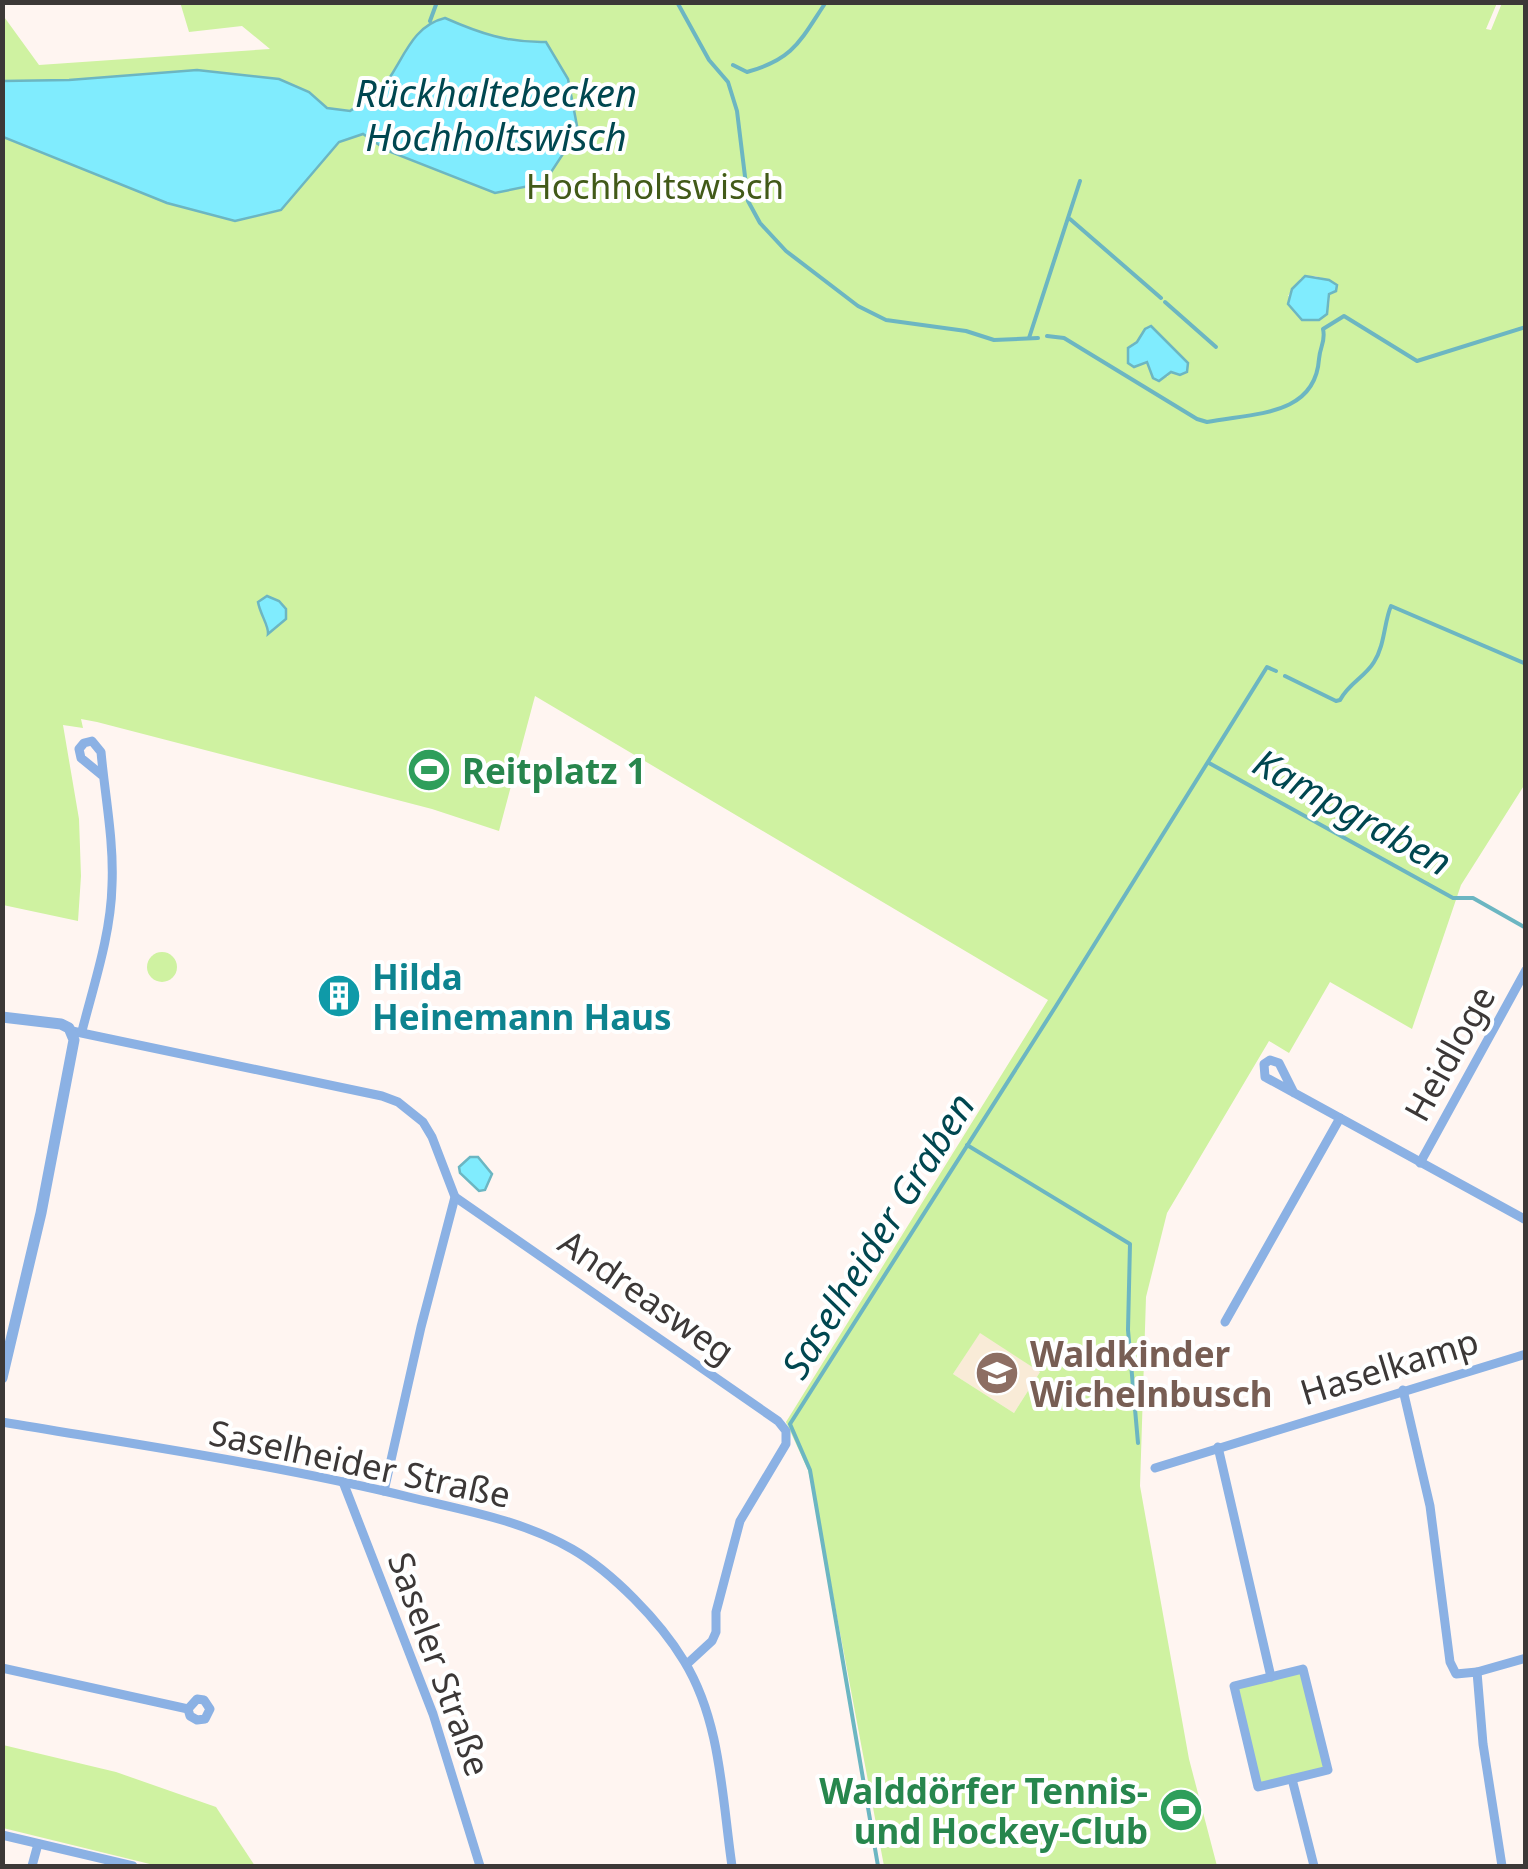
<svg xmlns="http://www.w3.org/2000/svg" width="1528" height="1869" font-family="'Noto Sans',sans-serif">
  <rect width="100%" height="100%" fill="#fff5f1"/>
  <polygon fill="#f9ebd7" points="980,1332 1040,1372 1014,1413 953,1374"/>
  <g fill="#cff2a1" fill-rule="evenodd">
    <path d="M180 2 1497 3 1486 29 1491 30 1502 3H1525V784L1461 885 1412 1029 1330 982 1289 1053 1269 1041 1167 1213 1146 1297 1140 1486 1189 1759 1217 1866H884L817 1510 808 1470 786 1422 1048 1000 535 696 499 831 432 809 97 722 81 719 83 728 63 725 79 819 81 876 78 921 3 905 2 14 39 65 270 49 242 26 189 32ZM1315 276 1329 280 1336 291 1330 292 1329 306 1288 296 1301 278ZM1159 334 1185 361V373L1171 372 1167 377 1146 362 1142 365 1132 344ZM980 1333 1040 1372 1014 1413 953 1374Z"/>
    <circle cx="162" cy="967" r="15"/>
    <polygon points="1302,1671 1326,1768 1260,1785 1236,1687"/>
    <polygon points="3,1745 116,1772 216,1807 255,1866 158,1866 3,1828"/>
  </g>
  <g fill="#80ecfe" stroke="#6cb6c2" stroke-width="2.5">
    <path d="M445 18C479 33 508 43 546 42L568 79 578 131 544 183 495 193 388 151 363 134 339 142 281 210 235 221 167 203 3 137V81L69 80 197 70 279 79 309 92 327 108 350 111C358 105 370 101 377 94 402 69 407 27 445 18Z"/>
    <polygon points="1305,276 1329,280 1337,285 1336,291 1329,294 1327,314 1319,320 1302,320 1288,304 1292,289"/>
    <polygon points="1151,326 1188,363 1187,372 1180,375 1171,372 1159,381 1153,378 1147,362 1134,367 1128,363 1128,348 1137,342 1145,329"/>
    <path d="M267 596 279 601 286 609V619L268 634C269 626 260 614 258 602Z"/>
    <polygon points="470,1157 478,1157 492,1174 485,1190 479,1191 460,1173 459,1167"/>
  </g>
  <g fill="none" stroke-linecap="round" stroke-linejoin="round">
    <g stroke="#6cb6c2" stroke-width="4">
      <polyline points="677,2 709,60 728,82 737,111 748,201 760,223 786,251 858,306 886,320 966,331 994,340 1038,338"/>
      <polyline points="430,21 437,2"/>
      <path d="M733 65 747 72C794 59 800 41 826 2"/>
      <polyline points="1070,219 1161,298"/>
      <polyline points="1165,302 1216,347"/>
      <path d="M1047 336 1064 338 1197 419 1207 422C1252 413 1315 417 1319 359 1320 346 1326 341 1323 329L1344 316 1417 361 1526 327"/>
      <polyline points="1029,338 1080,181"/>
      <path d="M1285 676 1336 701 1340 700C1349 683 1365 677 1374 662 1385 645 1384 622 1391 606L1526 664"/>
      <polyline points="1209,763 1453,898 1473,898 1526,928"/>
      <polyline points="967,1145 1130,1244 1128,1330 1138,1443"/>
      <polyline points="878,1866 810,1470 790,1424 1056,1006 1267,667 1276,671"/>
    </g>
    <g stroke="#8bb1e4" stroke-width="9">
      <polyline points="72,1031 382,1096 398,1102 423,1122 432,1137 455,1197 421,1327 384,1491"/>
      <path d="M82 1031C94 984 111 934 112 885 114 841 105 796 101 752L92 741 84 743 79 749 81 758 103 776"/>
      <path d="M1294 1093 1279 1063 1270 1060 1264 1064 1265 1077C1352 1125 1439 1173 1526 1220"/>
      <polyline points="1420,1163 1526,970"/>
      <polyline points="455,1197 778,1421 786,1431 786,1444 740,1521 716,1612 716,1632 712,1641 687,1664"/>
      <polyline points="1225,1322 1340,1118"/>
      <polyline points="1403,1390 1430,1506 1450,1662 1456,1674 1477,1672 1483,1744 1502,1866"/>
      <path d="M2 1422C139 1445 278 1465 413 1498 468 1511 523 1521 572 1549 612 1572 660 1621 684 1661 721 1721 722 1798 732 1866"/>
      <polyline points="1218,1447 1271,1677"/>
      <polyline points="1155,1468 1526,1354"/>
      <polyline points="343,1482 433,1714 480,1866"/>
      <polyline points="2,1668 188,1709 190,1716 197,1720 205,1719 210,1709 204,1700 197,1699 188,1709"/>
      <polygon points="1303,1669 1328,1770 1258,1787 1234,1686"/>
      <polyline points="1477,1672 1526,1658"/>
      <polyline points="1292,1779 1314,1866"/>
      <polyline points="2,1835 133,1866"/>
      <polyline points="32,1866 38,1844"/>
    </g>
    <polyline stroke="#8bb1e4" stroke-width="11" points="2,1017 61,1024 69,1028 74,1040 41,1213 2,1378"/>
  </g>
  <defs>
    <g id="stadium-disc" transform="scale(2.25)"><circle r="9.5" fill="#2e9e5b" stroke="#fff"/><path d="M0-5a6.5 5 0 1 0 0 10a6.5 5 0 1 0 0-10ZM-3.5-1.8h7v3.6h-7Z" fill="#fff"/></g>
    <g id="building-disc" transform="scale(2.25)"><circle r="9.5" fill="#0f9aa8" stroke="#fff"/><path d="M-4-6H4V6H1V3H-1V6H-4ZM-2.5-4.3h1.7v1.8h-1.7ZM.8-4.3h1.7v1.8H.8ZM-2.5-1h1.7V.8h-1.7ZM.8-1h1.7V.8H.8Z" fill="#fff"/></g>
    <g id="school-disc" transform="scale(2.25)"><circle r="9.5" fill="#8d6e63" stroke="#fff"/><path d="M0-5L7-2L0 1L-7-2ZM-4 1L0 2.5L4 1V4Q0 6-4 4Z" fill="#fff"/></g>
  </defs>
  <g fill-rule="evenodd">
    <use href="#stadium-disc" x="429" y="770"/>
    <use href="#building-disc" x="339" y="996"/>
    <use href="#school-disc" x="997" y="1373"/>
    <use href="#stadium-disc" x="1181" y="1810"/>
  </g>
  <g text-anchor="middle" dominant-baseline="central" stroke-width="8" stroke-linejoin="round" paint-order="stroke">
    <g font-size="35" fill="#425a19" stroke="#fff">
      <text x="655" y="185">Hochholtswisch</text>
    </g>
    <g font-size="35" font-weight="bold" fill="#27864d" stroke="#fff" text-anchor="start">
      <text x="462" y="770">Reitplatz 1</text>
      <text x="1148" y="1790" text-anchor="end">Walddörfer Tennis-<tspan x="1148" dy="40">und Hockey-Club</tspan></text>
    </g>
    <g font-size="35" font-weight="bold" fill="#0d838f" stroke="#fff" text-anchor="start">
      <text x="372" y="976">Hilda<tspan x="372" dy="40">Heinemann Haus</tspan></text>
    </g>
    <g font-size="35" fill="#3c3837" stroke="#fff">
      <text transform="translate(1449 1053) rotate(-61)">Heidloge</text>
      <text transform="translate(647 1296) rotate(35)">Andreasweg</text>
      <text transform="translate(1389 1366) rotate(-17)">Haselkamp</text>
      <text transform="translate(360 1463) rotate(12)">Saselheider Straße</text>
      <text transform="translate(440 1664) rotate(70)">Saseler Straße</text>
    </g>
    <g font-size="35" font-weight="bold" fill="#785e54" stroke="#fff" text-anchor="start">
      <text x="1030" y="1353">Waldkinder<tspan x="1030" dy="40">Wichelnbusch</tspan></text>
    </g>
    <g font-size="38" font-style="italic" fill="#004750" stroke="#fff">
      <text x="496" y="92">Rückhaltebecken<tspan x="496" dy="44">Hochholtswisch</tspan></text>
      <text transform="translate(1353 811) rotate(29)">Kampgraben</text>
      <text transform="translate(877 1235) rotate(-58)">Saselheider Graben</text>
    </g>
  </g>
  <rect width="1528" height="1869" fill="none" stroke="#3c3837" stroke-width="10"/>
</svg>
